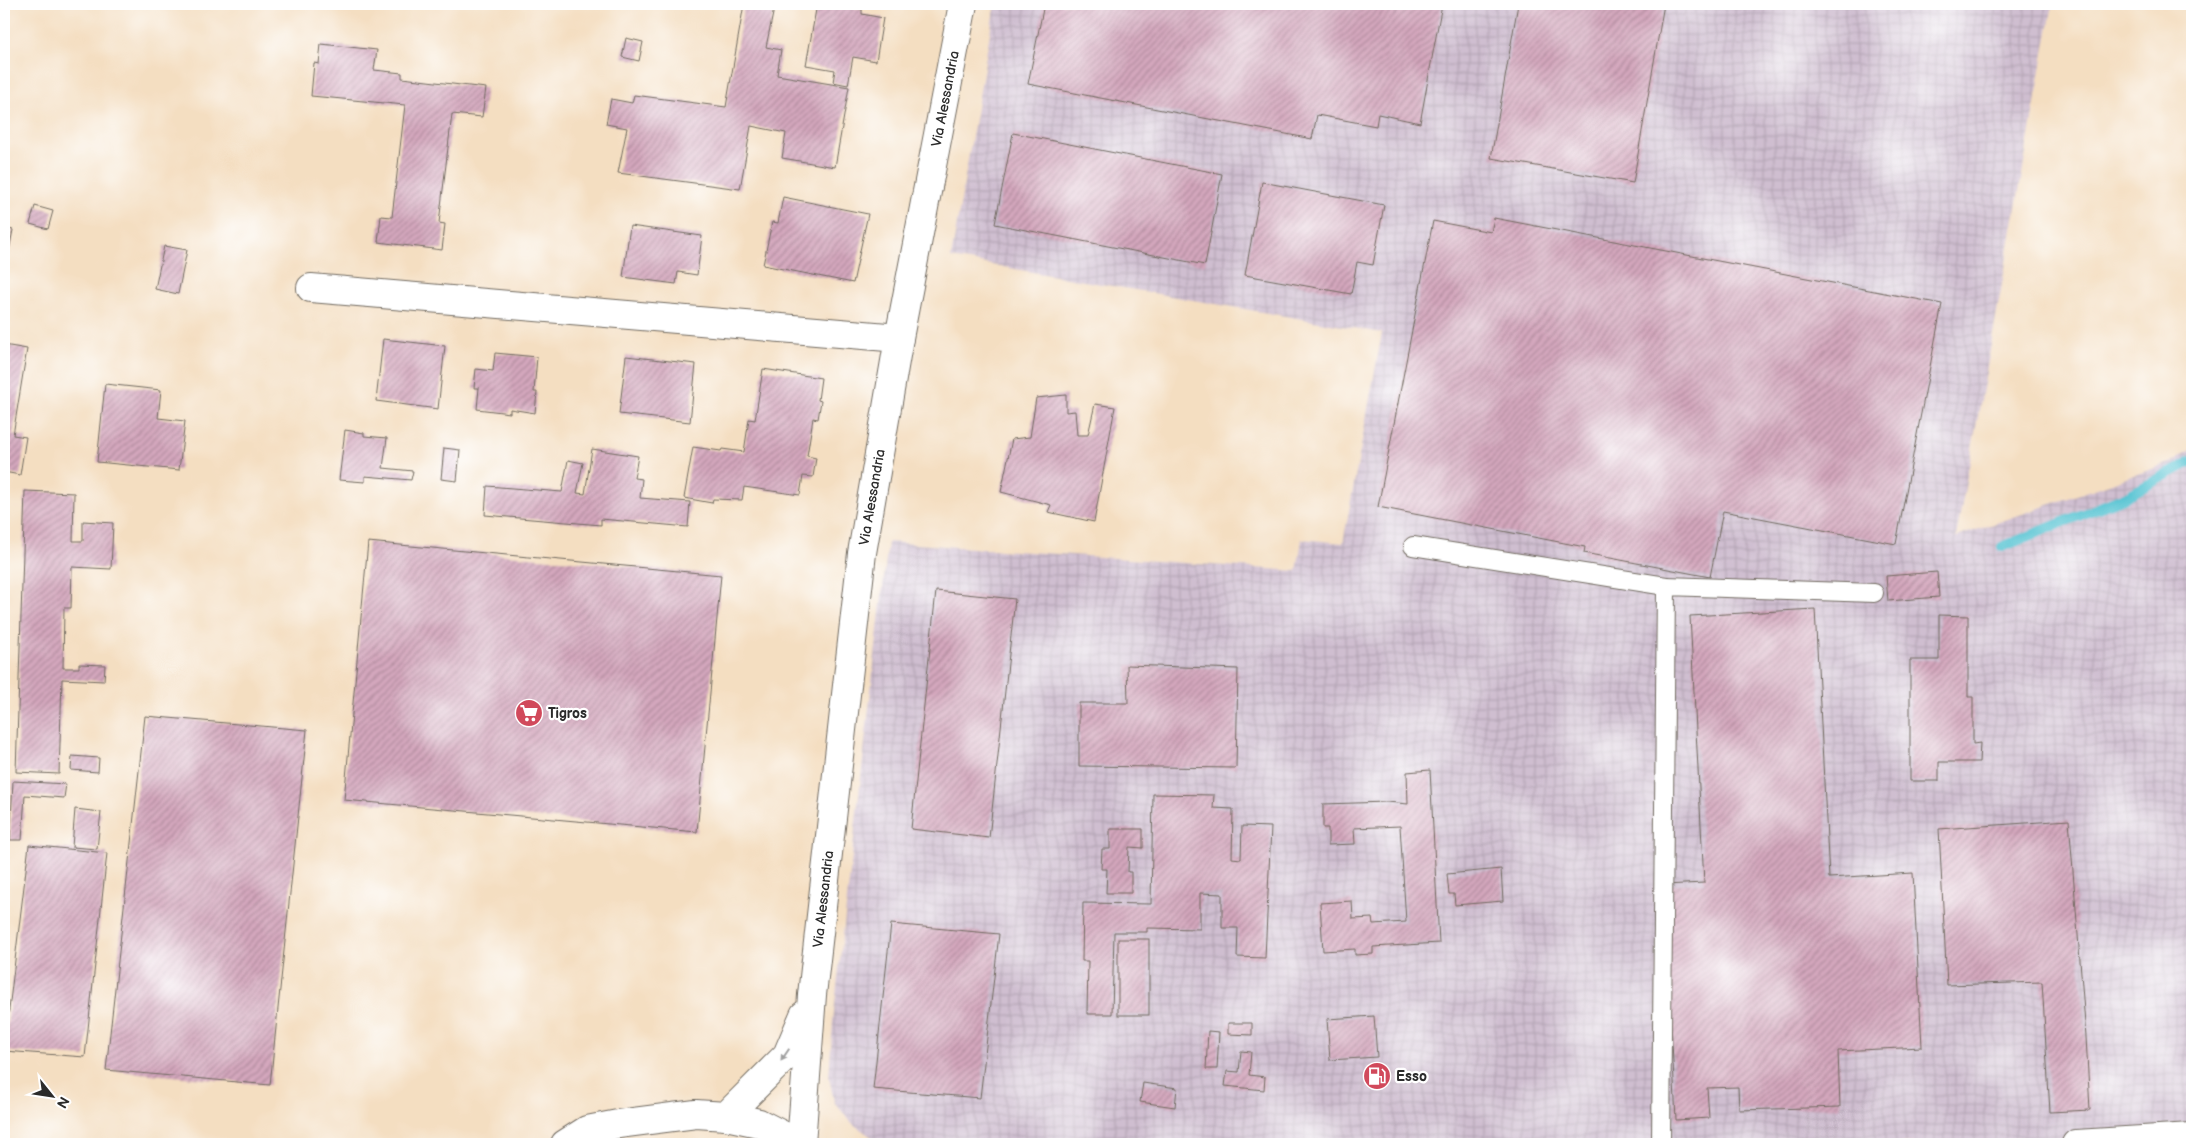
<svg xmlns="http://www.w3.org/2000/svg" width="2196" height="1148" font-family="'Balsamiq Sans',sans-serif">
  <defs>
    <pattern id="industrial-grid" width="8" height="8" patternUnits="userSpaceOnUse" patternTransform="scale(1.25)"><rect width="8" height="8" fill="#cfbed0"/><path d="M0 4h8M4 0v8" fill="none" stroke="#b2a3b3"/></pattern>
    <pattern id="building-hatch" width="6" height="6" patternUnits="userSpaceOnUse" patternTransform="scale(1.25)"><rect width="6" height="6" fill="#d4a7bd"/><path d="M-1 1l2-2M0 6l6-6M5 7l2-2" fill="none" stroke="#ac889a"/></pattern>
  </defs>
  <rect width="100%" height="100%" fill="#fff"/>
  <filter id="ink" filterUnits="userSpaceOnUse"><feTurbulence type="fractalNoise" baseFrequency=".02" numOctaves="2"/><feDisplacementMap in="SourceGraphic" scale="10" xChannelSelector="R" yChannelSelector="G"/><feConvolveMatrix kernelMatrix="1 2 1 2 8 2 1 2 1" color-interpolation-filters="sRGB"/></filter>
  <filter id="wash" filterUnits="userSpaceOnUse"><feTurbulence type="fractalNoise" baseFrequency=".0096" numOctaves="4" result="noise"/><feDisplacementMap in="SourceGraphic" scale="20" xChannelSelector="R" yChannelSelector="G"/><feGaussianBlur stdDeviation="1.12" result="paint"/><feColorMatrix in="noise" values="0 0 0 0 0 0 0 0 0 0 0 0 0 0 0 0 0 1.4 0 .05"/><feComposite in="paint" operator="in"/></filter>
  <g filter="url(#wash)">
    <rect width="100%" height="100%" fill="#f4dec1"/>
    <polygon fill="url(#industrial-grid)" points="995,4 2053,4 1956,537 2172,462 2192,449 2192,1144 891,1144 876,1140 853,1124 834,1102 829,1077 833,1021 888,542 1297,571 1302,539 1343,543 1382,333 951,258"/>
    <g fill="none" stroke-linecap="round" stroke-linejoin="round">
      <polyline stroke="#59c4d3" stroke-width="10" points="2002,547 2125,497 2192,461"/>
    </g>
    <g id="blocks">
      <g fill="url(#building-hatch)">
        <polygon points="744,4 775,4 766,47 781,50 777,75 849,87 835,167 782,158 786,133 751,126 740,189 618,173 627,128 606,124 611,99 632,103 634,95 726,107"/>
        <polygon points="817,4 832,4 862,9 862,14 883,18 876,61 853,57 848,85 833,82 835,70 806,65"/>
        <polygon points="1044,4 1442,4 1420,123 1378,114 1376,126 1317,115 1312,139 1028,84"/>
        <polygon points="1518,4 1664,4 1633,183 1491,158"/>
        <polygon points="626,38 643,42 639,61 622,57"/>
        <polygon points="321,44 377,50 374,70 402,73 402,78 486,88 482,117 452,114 439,223 445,224 442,250 378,242 381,216 392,217 405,105 311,96 314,63 319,64"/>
        <polygon points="1013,133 1222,174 1205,265 995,224"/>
        <polygon points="1262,182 1384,205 1373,265 1357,262 1351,294 1245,275"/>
        <polygon points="783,197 868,214 853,283 763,265 772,222 778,223"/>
        <polygon points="35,206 53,211 48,229 30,224"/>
        <polygon points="1494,218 1942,304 1896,544 1723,511 1710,577 1584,553 1585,547 1378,507 1433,221 1491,232"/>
        <polygon points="630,226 702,236 697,275 678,272 676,284 623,277"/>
        <polygon points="4,228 13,230 5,271 4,271"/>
        <polygon points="164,246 187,250 178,294 155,289"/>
        <polygon points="383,339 445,346 438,409 376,401"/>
        <polygon points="4,345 27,349 13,435 26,437 20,475 4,472"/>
        <polygon points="495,353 537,357 534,392 537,392 535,413 510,409 510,413 477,409 479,388 474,388 476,369 493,371"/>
        <polygon points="626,356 696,364 690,422 619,414"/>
        <polygon points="763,369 821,378 818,400 821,401 818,419 813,418 807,456 816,458 813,477 803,476 800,495 744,487 742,500 713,499 712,503 684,498 693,447 721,451 722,449 744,452 749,419 755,420"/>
        <polygon points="105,384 161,390 158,418 185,421 179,470 97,462"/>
        <polygon points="1066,395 1066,412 1075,411 1077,435 1088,435 1095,404 1115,407 1094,522 1048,512 1051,505 1001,492 1012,439 1030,437 1036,398"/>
        <polygon points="345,430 364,433 364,436 387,438 383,468 413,471 411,480 365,476 365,482 339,480"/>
        <polygon points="444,448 460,450 457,481 441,479"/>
        <polygon points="592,449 638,456 634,478 642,479 640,498 690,502 688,527 601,519 601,525 485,515 487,486 562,492 568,460 583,463 577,493 585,494"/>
        <polygon points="25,491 74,493 73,541 83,541 83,521 113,523 111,569 72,567 71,608 64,608 63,668 79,668 79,664 105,665 104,681 62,679 59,774 16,772"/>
        <polygon points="368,542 721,575 697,832 344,800"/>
        <polygon points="1937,572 1939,597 1888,601 1886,576"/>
        <polygon points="936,591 1015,599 989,838 911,829"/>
        <polygon points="1815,609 1829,878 1913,873 1922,1047 1838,1051 1840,1107 1739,1110 1738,1087 1707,1088 1709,1118 1676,1120 1664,885 1704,883 1690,616"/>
        <polygon points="1939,615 1968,616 1968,697 1973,697 1973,744 1980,743 1979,762 1939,762 1939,781 1910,781 1910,660 1939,660"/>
        <polygon points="1127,665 1238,669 1236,768 1079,766 1079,703 1128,703"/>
        <polygon points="145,716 307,730 270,1085 106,1070"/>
        <polygon points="72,756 99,758 98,772 71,770"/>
        <polygon points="1430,770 1439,943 1373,947 1373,954 1355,955 1355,949 1323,951 1320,903 1352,901 1353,919 1372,918 1373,924 1406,922 1400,826 1354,828 1355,844 1328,845 1328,828 1323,828 1323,804 1387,802 1408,804 1407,772"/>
        <polygon points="13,781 66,784 64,798 25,795 22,840 10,840"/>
        <polygon points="1153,794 1214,795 1213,808 1233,809 1232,858 1241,859 1242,826 1271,827 1265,958 1237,957 1238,928 1222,928 1222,894 1200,893 1200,929 1147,928 1147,932 1114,932 1112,1014 1087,1014 1088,961 1082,961 1083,903 1151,904"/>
        <polygon points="75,809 101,812 97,849 72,847"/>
        <polygon points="2069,820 2086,1037 2090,1110 2050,1112 2042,982 1947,985 1939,829"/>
        <polygon points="1110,829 1143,829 1143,848 1129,847 1128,872 1131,872 1131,893 1106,893 1107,869 1101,869 1102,849 1110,849"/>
        <polygon points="29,845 107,853 85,1057 4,1051"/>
        <polygon points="1501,869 1503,901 1455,905 1454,894 1449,894 1447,874"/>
        <polygon points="4,895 7,895 5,924 4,924"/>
        <polygon points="891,924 999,934 980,1098 873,1089"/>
        <rect x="1118" y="939" width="31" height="76"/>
        <polygon points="1374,1016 1377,1057 1330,1060 1327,1019"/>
        <polygon points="1228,1023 1252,1023 1252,1035 1228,1034"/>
        <polygon points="1208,1031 1219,1032 1217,1069 1206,1069"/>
        <polygon points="1241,1051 1251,1052 1249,1075 1265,1077 1264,1090 1225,1086 1227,1071 1239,1072"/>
        <polygon points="1143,1083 1177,1088 1175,1107 1140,1102"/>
      </g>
    </g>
  </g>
  <g filter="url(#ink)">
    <use href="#blocks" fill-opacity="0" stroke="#716a60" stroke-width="1"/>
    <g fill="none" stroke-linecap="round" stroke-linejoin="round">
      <g stroke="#716a60" stroke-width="20">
        <g id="lane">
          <polyline points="1413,546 1666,586"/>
          <polyline points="1661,1144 1666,586 1874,593"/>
        </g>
      </g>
      <g stroke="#716a60" stroke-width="30">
        <g id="street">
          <polyline points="311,288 899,338"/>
          <polyline points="726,1116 787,1055 804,1015"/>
          <path id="s1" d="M801 1144 812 995 862 553 899 338 963 4"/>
        </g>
      </g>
      <g stroke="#716a60" stroke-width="30">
        <g id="secondary">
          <polyline points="565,1144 587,1130 618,1124 696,1114 726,1116 759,1123 800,1144"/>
          <polyline points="2076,1144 2192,1137"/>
        </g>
      </g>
      <use href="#lane" stroke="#fff" stroke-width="18"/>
      <use href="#street" stroke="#fff" stroke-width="28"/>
      <use href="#secondary" stroke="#fff" stroke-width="28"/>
    </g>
    <defs><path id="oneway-solid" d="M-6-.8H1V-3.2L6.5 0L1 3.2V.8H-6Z" transform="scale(1.25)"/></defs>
    <use fill="#a0a0a0" href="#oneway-solid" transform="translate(785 1055) rotate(124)"/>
  </g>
  <defs>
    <g id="supermarket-disc" transform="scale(1.4375)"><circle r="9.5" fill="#d1495b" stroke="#fff"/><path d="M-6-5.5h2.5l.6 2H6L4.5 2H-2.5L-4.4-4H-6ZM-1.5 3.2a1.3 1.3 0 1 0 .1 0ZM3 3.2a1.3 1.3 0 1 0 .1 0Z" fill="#fff"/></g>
    <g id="fuel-disc" transform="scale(1.4375)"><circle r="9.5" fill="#d1495b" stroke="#fff"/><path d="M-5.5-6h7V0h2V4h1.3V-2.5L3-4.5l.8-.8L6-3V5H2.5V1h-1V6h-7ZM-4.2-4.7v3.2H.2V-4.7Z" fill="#fff"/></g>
  </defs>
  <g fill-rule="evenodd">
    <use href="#supermarket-disc" x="529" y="713"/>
    <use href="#fuel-disc" x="1377" y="1076"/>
  </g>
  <g text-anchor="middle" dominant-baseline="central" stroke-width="4.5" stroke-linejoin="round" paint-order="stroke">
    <g font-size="14" fill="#2b2b2b" stroke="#fff">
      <text stroke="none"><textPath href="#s1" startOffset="1056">Via Alessandria</textPath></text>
      <text stroke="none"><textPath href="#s1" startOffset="651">Via Alessandria</textPath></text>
      <text stroke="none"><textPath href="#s1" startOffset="246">Via Alessandria</textPath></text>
    </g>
    <g font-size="14" font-weight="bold" fill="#2b2b2b" stroke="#fff" text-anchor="start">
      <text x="548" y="713">Tigros</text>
      <text x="1396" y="1076">Esso</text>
    </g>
  </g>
  <rect width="2196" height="1148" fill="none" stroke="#fff" stroke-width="20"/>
  <g transform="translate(52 1096) rotate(120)" stroke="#ffffff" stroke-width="4" paint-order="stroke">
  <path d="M0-4L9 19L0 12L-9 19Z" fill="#2b2b2b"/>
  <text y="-8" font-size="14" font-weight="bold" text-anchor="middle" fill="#2b2b2b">N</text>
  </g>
</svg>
